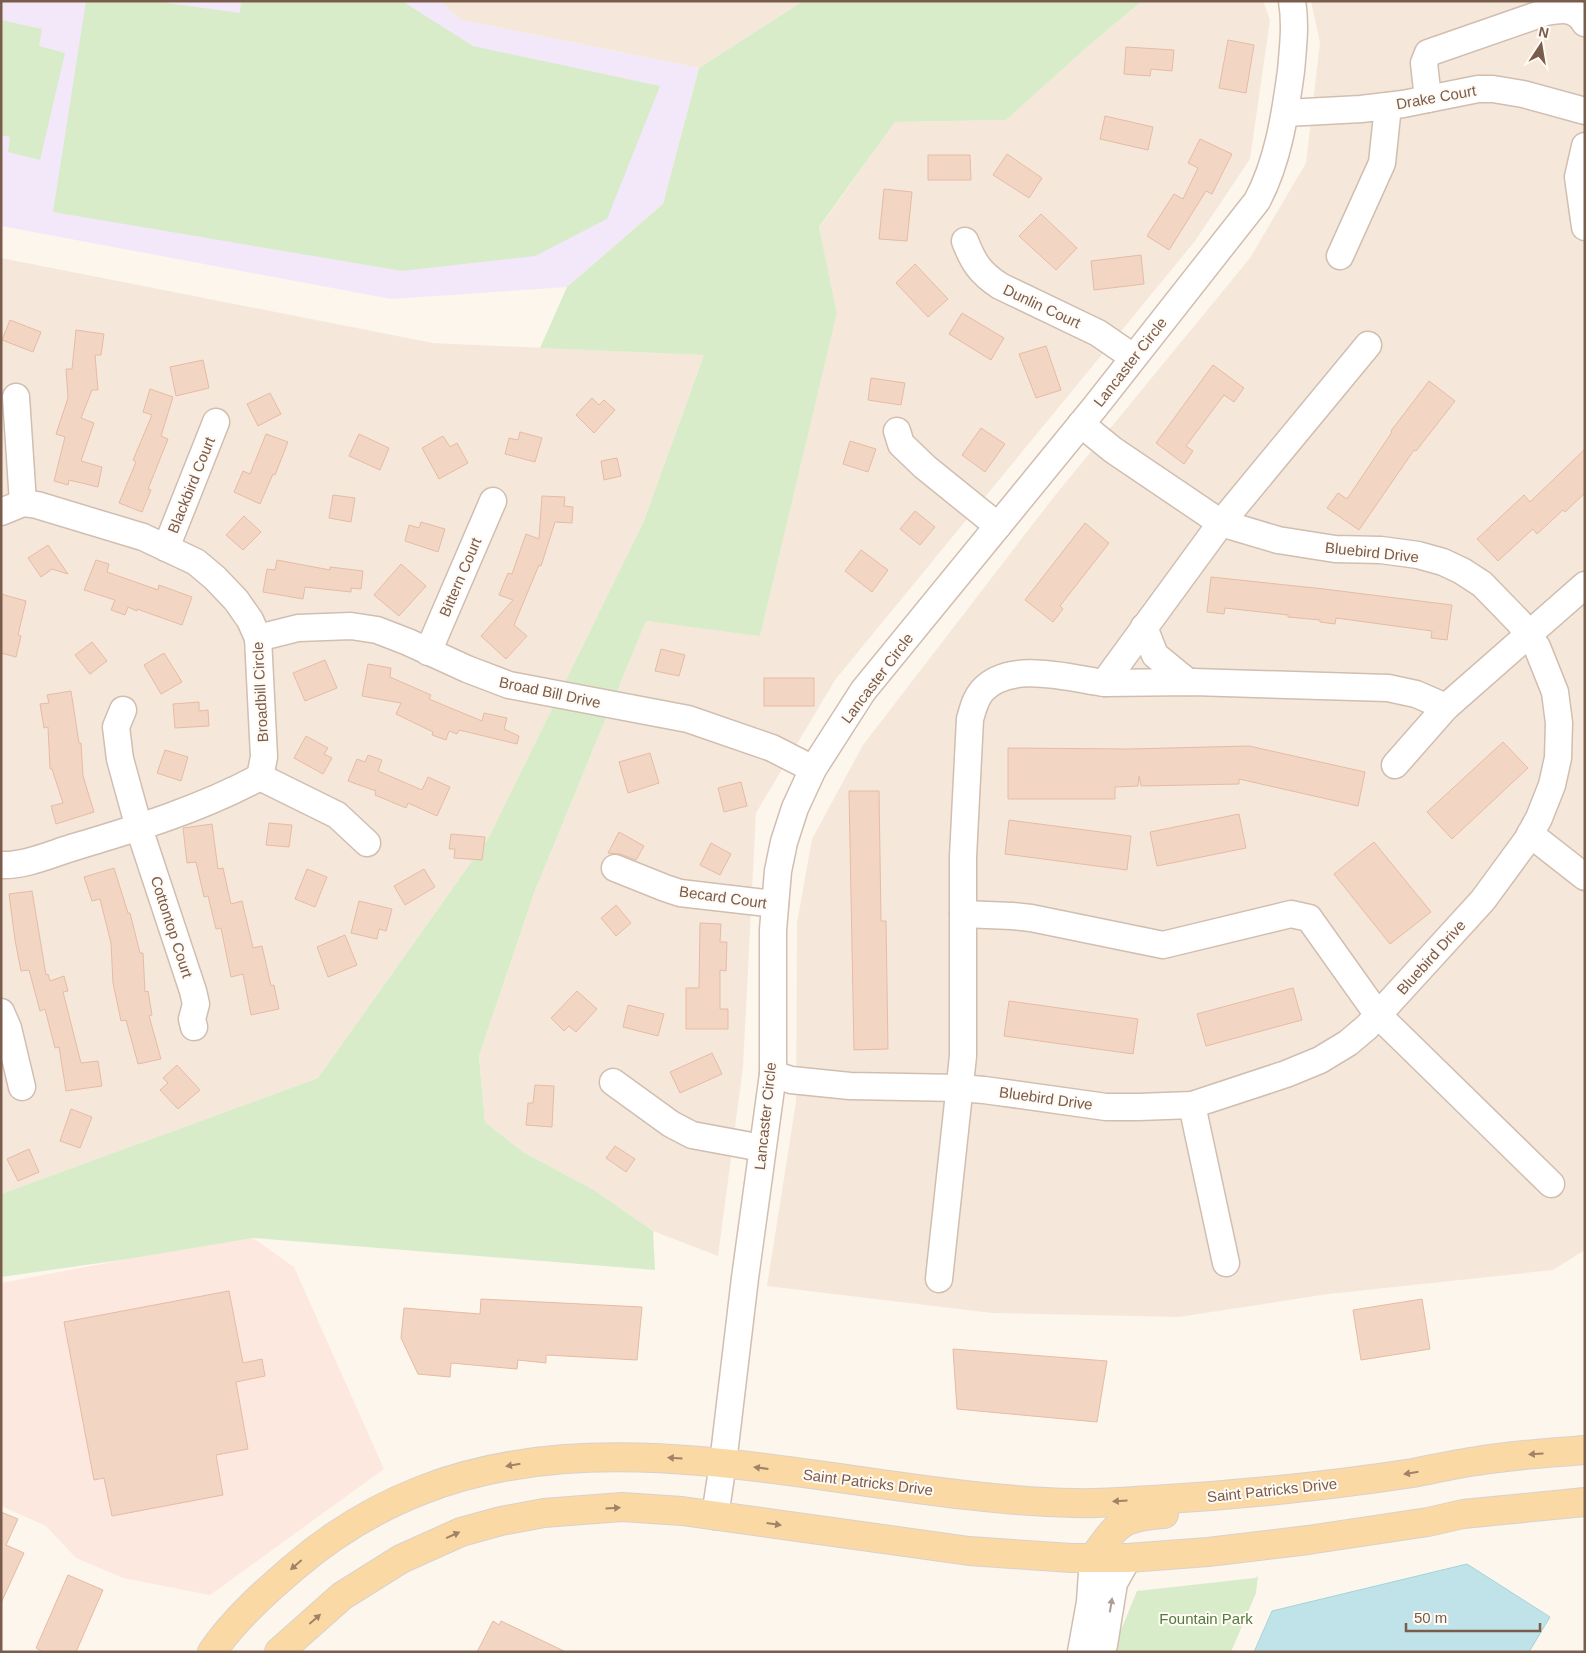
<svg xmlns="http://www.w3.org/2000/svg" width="1586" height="1653" font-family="Helvetica,sans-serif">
  <rect width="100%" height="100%" fill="#fdf6ec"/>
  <g fill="#f5e8da">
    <polygon points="439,1 803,1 699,68 461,20"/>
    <polygon points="1142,1 1263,1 1270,20 1250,159 1195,241 835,680 756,813 743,1067 718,1256 653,1231 594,1190 523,1152 485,1122 479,1056 534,893 646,621 760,635 837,313 819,228 895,122 1006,120 1094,41"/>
    <polygon points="1311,1 1585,1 1585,1250 1553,1270 1328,1294 1179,1317 992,1313 767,1286 796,1102 797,923 812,839 863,745 1053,498 1250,258 1306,163 1320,43"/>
    <polygon points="1,258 433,343 704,355 643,523 489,837 318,1078 1,1194"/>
  </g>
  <polygon fill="#fde8e0" points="253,1238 294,1267 384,1469 210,1595 123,1578 76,1558 46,1526 1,1506 1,1283 128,1259"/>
  <polygon fill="#f3e8fa" points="1,1 439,1 461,20 699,68 663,204 567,287 391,299 1,226"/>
  <g fill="#d8ecc9">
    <polygon points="86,1 153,1 240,13 241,1 402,1 473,46 660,86 607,219 535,256 402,271 53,212"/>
    <polygon points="803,1 1142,1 1094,41 1006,120 895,122 819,227 837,313 760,636 646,621 534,893 479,1056 485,1122 523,1152 594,1190 653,1231 655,1270 253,1238 128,1259 1,1277 1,1194 318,1078 489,837 643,523 704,355 540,348 567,287 663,204 699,68"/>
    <polygon points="1,20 42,29 39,46 65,53 40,160 8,152 10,137 1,135"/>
    <polygon points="1258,1576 1256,1593 1231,1652 1112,1652 1137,1591 1255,1578"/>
  </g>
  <polygon fill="#bfe3e8" stroke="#a5d3da" points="1467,1564 1550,1617 1529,1652 1254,1652 1272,1611"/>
  <g fill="#f3d5c3" stroke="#e6bba3">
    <polygon points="1228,40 1254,45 1246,93 1219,88"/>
    <polygon points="1126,47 1174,50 1172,71 1151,69 1150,76 1124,74"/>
    <polygon points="1105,116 1153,127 1148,150 1100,139"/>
    <polygon points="1200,139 1232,154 1212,194 1206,191 1169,250 1147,236 1174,194 1183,199 1198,168 1188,163"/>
    <polygon points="1007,154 1042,178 1029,198 993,175"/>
    <polygon points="928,155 970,155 971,180 928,180"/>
    <polygon points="884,189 912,192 907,241 879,239"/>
    <polygon points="1041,214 1077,248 1056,270 1019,236"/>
    <polygon points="1141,255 1144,284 1094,290 1091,261"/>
    <polygon points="915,264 948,299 928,317 896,283"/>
    <polygon points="962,313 1004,338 991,360 949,334"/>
    <polygon points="10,320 41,332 33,352 2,340"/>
    <polygon points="76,330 104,334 101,355 95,355 98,390 92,390 81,418 94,423 81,461 102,467 98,487 69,480 68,485 54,481 65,437 56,434 68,398 66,369 72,369"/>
    <polygon points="1046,346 1061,390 1036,398 1019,354"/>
    <polygon points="203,360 209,388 176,396 170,367"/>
    <polygon points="1213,365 1244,388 1234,402 1224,395 1186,446 1193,451 1184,464 1156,443"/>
    <polygon points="871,378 905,383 901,405 868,400"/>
    <polygon points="1429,381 1455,401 1416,451 1414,450 1359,530 1327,508 1338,493 1347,499 1392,432 1391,431"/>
    <polygon points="150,389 173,397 161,436 168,439 148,489 151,490 142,512 119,503 136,462 133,460 152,415 143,412"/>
    <polygon points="270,393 281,414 258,426 247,404"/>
    <polygon points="592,398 599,405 604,400 615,410 594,433 576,415"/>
    <polygon points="981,428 1005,444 985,472 962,455"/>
    <polygon points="520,432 542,438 535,462 505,454 509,438 518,440"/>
    <polygon points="266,434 288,442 275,475 273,474 260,504 234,492 243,471 250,474"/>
    <polygon points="359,434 389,448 380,470 349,456"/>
    <polygon points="443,436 450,447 457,443 468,463 439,479 422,448"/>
    <polygon points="850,441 876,449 868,472 843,464"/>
    <polygon points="1585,449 1585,493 1565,512 1563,510 1537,534 1533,529 1498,561 1477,539 1524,495 1530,502"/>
    <polygon points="617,458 621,476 604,480 601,461"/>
    <polygon points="333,495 355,498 351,522 329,518"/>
    <polygon points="542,496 565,497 564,506 573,507 572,523 555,522 541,566 539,565 514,625 527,636 506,659 481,636 513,600 499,595 508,573 512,574 526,534 539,539"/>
    <polygon points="915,511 935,527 920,545 900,529"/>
    <polygon points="244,516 261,532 243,550 226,535"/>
    <polygon points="421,522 445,529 438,552 405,541 409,525 419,528"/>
    <polygon points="1085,523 1109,543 1060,606 1063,609 1053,622 1025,600"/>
    <polygon points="48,545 68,574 52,569 41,577 28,558"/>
    <polygon points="861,550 888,570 872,592 845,571"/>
    <polygon points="96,560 109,564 107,572 158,590 159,585 192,597 182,625 137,609 137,611 128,607 125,615 111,610 115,600 84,590"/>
    <polygon points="277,560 330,570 330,567 363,571 361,589 351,588 351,592 305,587 303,599 263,592 267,569 275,570"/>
    <polygon points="401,564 426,586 399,616 374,595"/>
    <polygon points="1211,577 1324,589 1452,605 1447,640 1431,638 1432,631 1336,618 1335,624 1320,622 1320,620 1288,617 1288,615 1225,608 1224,614 1207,612"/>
    <polygon points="1,594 26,601 18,635 21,636 16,657 1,653"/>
    <polygon points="92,642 107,661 90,674 75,655"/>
    <polygon points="661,649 685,655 679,676 655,671"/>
    <polygon points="164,653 182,682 161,694 144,665"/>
    <polygon points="325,660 337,688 305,701 293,673"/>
    <polygon points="368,664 391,668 390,677 431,695 429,699 482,721 484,713 507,718 504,729 519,736 517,744 459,730 457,734 449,731 446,740 432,735 433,732 396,714 401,703 362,696"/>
    <rect x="764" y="678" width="50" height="28"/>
    <polygon points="71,691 79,743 81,743 83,776 94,812 56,824 51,806 63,803 52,769 50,769 48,727 44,728 40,704 49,703 47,695"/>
    <polygon points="199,702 199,711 208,710 209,726 175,728 173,704"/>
    <polygon points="306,736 328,748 324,754 332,758 323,774 294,758"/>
    <polygon points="1503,742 1528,768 1452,839 1427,812"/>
    <polygon points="1249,746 1365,772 1358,806 1239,779 1239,784 1141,786 1139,776 1138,786 1115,787 1115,799 1008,799 1008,748 1129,749"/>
    <polygon points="165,750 188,757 181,781 157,773"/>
    <polygon points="650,753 659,783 628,793 619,762"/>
    <polygon points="368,755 382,760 378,771 422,790 428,777 450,787 437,816 408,803 406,808 375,795 376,791 348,781 357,759 365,762"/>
    <polygon points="741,782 747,806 724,812 718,788"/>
    <polygon points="849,791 879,791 881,921 886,921 888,1049 854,1050"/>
    <polygon points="1239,814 1246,848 1157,866 1150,832"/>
    <polygon points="1009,820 1131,836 1127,870 1005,854"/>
    <polygon points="269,823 292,825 289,847 266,845"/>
    <polygon points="212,824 218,869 223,868 231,904 242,901 253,948 262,946 271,986 274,985 279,1009 251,1015 243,974 231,977 221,928 216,929 208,896 204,897 196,862 187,863 183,828"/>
    <polygon points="619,832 644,846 636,860 620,854 608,853"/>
    <polygon points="451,834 485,837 482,860 454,858 455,849 449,849"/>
    <polygon points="1374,842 1431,912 1390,944 1334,874"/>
    <polygon points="711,843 731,854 720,875 700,865"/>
    <polygon points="114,868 128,913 130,913 140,953 143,953 145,992 148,991 152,1015 149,1016 161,1059 138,1064 126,1020 121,1021 113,983 111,943 100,899 92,901 84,877"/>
    <polygon points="307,869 327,877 315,907 295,899"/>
    <polygon points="424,869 435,887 405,905 394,886"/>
    <polygon points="32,891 46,975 48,974 50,981 64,976 68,991 63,992 81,1063 98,1061 102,1086 66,1091 59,1047 55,1048 45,1009 40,1011 29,970 21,971 15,940 9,894"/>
    <polygon points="359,901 392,909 386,931 379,929 377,939 351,933"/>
    <polygon points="616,905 631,923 616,936 601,918"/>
    <polygon points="700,923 721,924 720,942 727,942 726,971 720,970 720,1009 728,1009 728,1029 686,1029 686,988 699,988"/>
    <polygon points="345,935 357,965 328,977 317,947"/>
    <polygon points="1293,988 1302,1020 1206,1046 1197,1014"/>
    <polygon points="577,991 597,1009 576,1032 569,1026 564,1031 551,1018"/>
    <polygon points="1009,1001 1138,1019 1133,1054 1004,1036"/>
    <polygon points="628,1005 664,1014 658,1036 623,1027"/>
    <polygon points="712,1053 722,1074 680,1093 670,1072"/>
    <polygon points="177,1065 200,1090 178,1109 160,1090 168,1083 163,1078"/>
    <polygon points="535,1085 554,1086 552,1127 526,1125 528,1103 533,1103"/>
    <polygon points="71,1109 92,1117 80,1148 60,1141"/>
    <polygon points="615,1146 635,1159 626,1172 606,1158"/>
    <polygon points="29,1149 39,1172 18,1181 7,1159"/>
    <polygon points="229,1291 243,1363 262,1359 265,1376 236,1382 248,1449 216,1455 223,1495 112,1516 104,1478 94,1480 64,1322"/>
    <polygon points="481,1299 642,1307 637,1360 546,1355 546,1363 518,1360 517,1369 451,1363 450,1377 418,1374 401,1338 404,1308 480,1314"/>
    <polygon points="1422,1299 1430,1349 1361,1360 1353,1310"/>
    <polygon points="953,1349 1107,1361 1097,1422 957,1409"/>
    <polygon points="1,1512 18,1519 6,1545 24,1553 1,1603"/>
    <polygon points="68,1575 103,1590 76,1652 43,1652 36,1648"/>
    <polygon points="493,1621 499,1625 501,1621 566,1652 477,1652"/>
  </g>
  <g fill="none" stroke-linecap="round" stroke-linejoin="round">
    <g stroke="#d1beb0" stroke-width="29">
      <g id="minor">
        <path d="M1428 99 1424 63 1428 53 1546 12C1562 9 1575 7 1585 23"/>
        <polyline points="1286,113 1361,109 1403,104 1478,89 1493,89 1523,94 1585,111"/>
        <polyline points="1585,146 1578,177 1585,227"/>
        <path d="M965 241C973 262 980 273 1000 286L1098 333 1133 357"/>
        <polyline points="1340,256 1382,163 1388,106"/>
        <polyline points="16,397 23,503"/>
        <polyline points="897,431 901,444 925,467 998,526"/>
        <path d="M1 512 23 503 37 505 143 537 196 562 215 578 236 600 250 620 258 638 264 757 260 777C201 809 135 829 71 848 49 855 24 866 1 865"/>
        <polyline points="166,548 216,422"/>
        <polyline points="1144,627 1155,655 1188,682"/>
        <polyline points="258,638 298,628 351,626 377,630 408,642 467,669 509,685 688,719 772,748 813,769"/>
        <polyline points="428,652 493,501"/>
        <polyline points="1104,683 1193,682 1388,688 1416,694 1446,707"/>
        <polyline points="123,710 116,727 120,759 139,828 193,991 196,1004 192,1019 194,1027"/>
        <polyline points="1395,765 1446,707 1585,585"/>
        <polyline points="260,777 337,815 367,843"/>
        <polyline points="1530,834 1585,877"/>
        <polyline points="615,868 665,888 680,893 775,904"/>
        <polyline points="963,914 1012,916 1031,918 1163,945 1291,914 1309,918 1378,1015 1551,1184"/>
        <polyline points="1,1012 8,1028 22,1087"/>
        <polyline points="773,1074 791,1080 850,1086 960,1088 984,1090 1106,1107 1139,1107 1192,1105 1286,1074 1320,1060 1348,1043 1367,1027 1483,900 1527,840 1539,818 1552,785 1558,758 1559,723 1555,692 1537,647 1519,622 1482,584 1462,571 1443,562 1418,555 1381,550 1335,549 1278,540 1221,523 1113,450 1081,424"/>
        <polyline points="613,1082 671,1124 692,1135 762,1148"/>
        <polyline points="1192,1105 1226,1263"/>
        <path d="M939 1279 963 1056V857L970 719C973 709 975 699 982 691 1009 660 1069 678 1104 683L1221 523 1368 345"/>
        <path d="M715 1516 723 1463 745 1278 773 1074V930L778 871 784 842 795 808 813 769 863 691 1095 407 1257 201C1278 162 1285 115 1291 71 1293 48 1296 24 1292 1"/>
        <polyline points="1081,1652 1090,1602 1093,1558"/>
        <polyline points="1100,1652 1104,1645 1114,1583 1128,1558"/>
      </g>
    </g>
    <g stroke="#dad1cd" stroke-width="30">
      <g id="major">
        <path d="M1093 1558C1118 1524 1119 1517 1164 1514"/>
        <path d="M212 1652C234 1620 263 1594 292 1569 523 1369 807 1497 1074 1503 1100 1504 1127 1501 1153 1500 1240 1495 1327 1486 1413 1473 1434 1469 1455 1464 1477 1461 1512 1455 1549 1453 1585 1450"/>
        <polyline points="279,1652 342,1596 401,1559 461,1532 501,1521 544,1513 622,1507 682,1511 969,1551 1071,1558 1128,1558 1208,1552 1308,1540 1428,1522 1463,1514 1585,1502"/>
      </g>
    </g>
    <use href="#minor" stroke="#fff" stroke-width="26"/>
    <use href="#major" stroke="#fbd9a5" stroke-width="28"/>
  </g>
  <defs><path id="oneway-solid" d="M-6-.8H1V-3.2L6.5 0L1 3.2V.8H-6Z" transform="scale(1.25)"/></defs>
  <g fill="#a18267">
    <use href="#oneway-solid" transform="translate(1536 1454) rotate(176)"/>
    <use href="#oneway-solid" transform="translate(675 1458) rotate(-177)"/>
    <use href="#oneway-solid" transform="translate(513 1465) rotate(170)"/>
    <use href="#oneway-solid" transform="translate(761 1468) rotate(-173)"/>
    <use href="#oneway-solid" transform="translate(1411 1473) rotate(171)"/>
    <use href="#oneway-solid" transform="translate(1120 1501) rotate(177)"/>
    <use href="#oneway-solid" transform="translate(613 1508) rotate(-4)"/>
    <use href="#oneway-solid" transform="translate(774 1524) rotate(8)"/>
    <use href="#oneway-solid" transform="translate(453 1535) rotate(-24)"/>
    <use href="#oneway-solid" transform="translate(296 1565) rotate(139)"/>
    <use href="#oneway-solid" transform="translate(315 1619) rotate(-41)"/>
  </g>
  <use fill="#af9d94" href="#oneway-solid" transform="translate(1111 1605) rotate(-81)"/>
  <g text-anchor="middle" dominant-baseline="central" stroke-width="4" stroke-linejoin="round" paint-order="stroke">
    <g font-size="15" fill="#7a5c4d" stroke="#fffaf3">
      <text transform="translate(1436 97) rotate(-10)">Drake Court</text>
      <text transform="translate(1042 306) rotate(25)">Dunlin Court</text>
      <text transform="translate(1130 362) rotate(-52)">Lancaster Circle</text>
      <text transform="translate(191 485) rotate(-68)">Blackbird Court</text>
      <text transform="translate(1372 552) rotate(6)">Bluebird Drive</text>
      <text transform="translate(460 577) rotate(-67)">Bittern Court</text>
      <text transform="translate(877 678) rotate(-53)">Lancaster Circle</text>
      <text transform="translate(260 692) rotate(-93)">Broadbill Circle</text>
      <text transform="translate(550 692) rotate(12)">Broad Bill Drive</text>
      <text transform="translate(723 897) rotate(8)">Becard Court</text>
      <text transform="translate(172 927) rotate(72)">Cottontop Court</text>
      <text transform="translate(1431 957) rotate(-48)">Bluebird Drive</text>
      <text transform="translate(1046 1098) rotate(8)">Bluebird Drive</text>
      <text transform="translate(765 1116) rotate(-84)">Lancaster Circle</text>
      <text transform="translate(868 1482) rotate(7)">Saint Patricks Drive</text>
      <text transform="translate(1272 1490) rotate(-6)">Saint Patricks Drive</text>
    </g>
    <g font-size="15" fill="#537a41" stroke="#fffaf3">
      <text x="1206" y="1618">Fountain Park</text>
    </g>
  </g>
  <rect width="1586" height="1653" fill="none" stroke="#7a5c4d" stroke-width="5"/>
  <g transform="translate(1541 45) rotate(12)" stroke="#fffaf3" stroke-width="4" paint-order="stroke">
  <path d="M0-4L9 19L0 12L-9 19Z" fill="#7a5c4d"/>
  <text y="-8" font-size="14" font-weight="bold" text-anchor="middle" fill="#7a5c4d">N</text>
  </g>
  <path d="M1406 1623v8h134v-8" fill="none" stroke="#7a5c4d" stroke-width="2.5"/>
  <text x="1414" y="1623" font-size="15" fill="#7a5c4d" stroke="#fffaf3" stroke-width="4" paint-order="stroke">50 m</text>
</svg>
